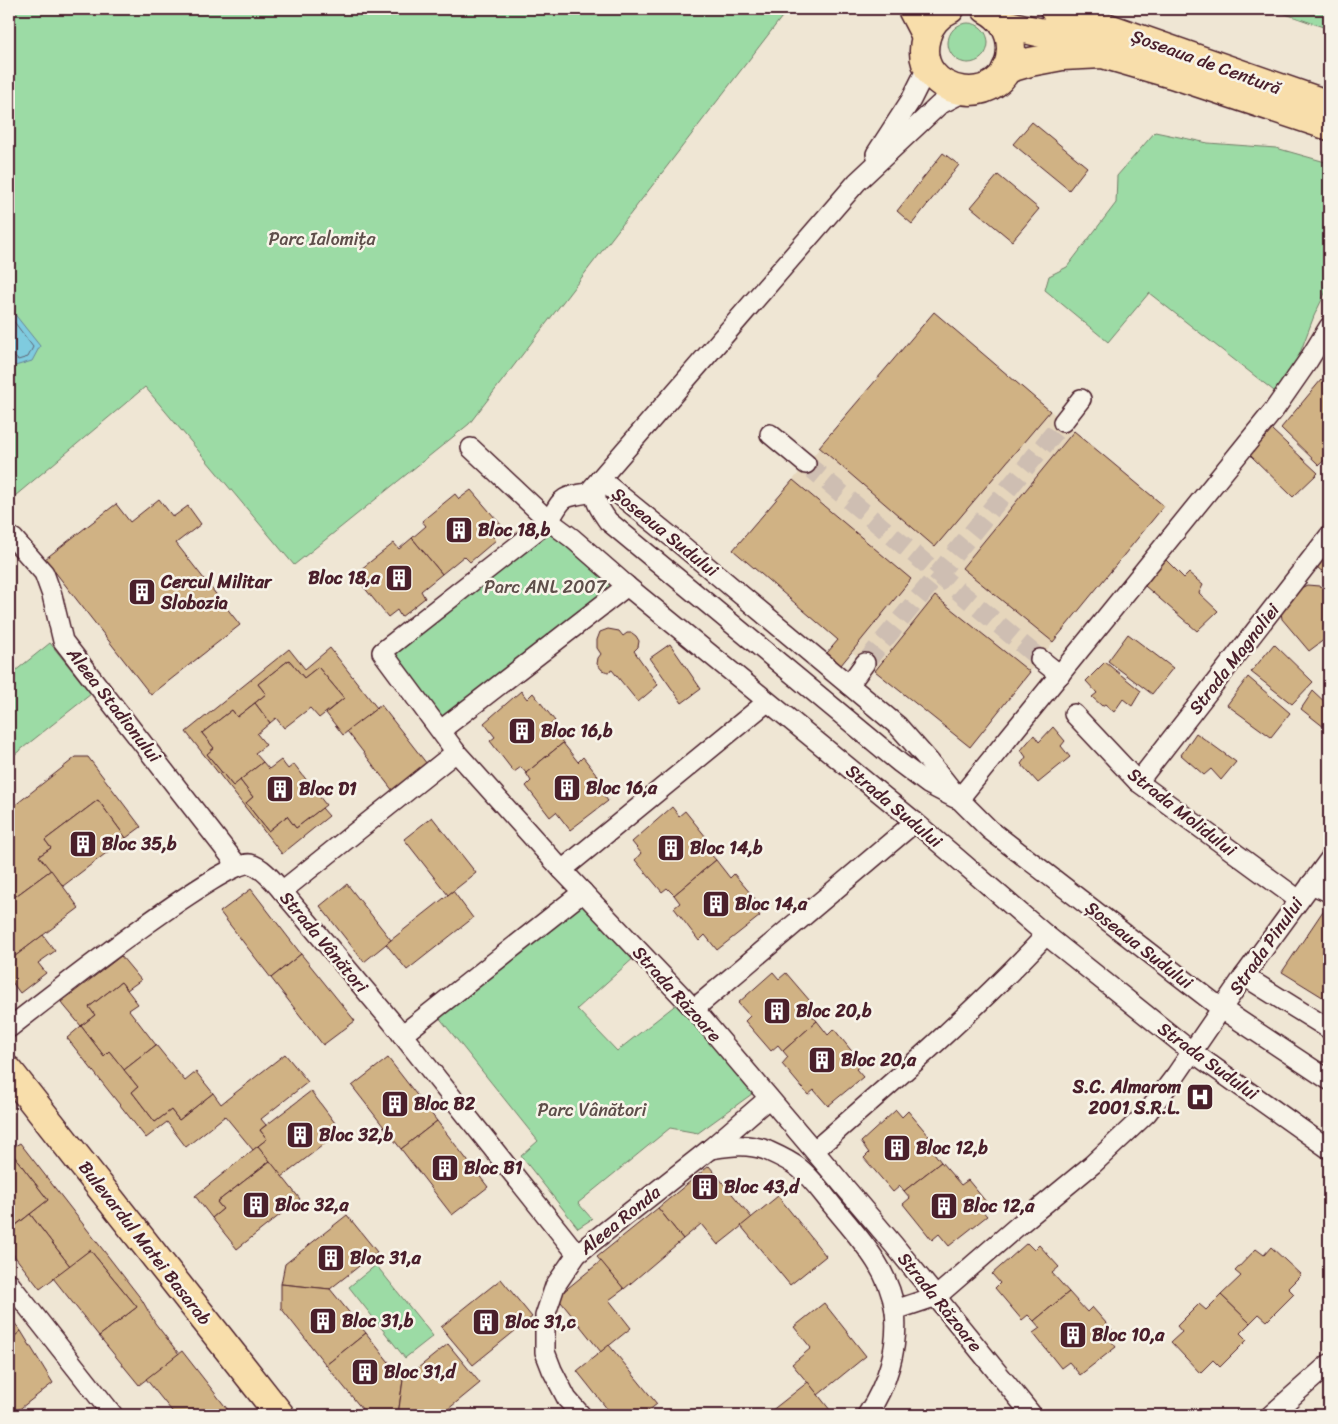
<svg xmlns="http://www.w3.org/2000/svg" width="1338" height="1424" font-family="Sriracha,sans-serif">
  <rect width="100%" height="100%" fill="#efe6d4"/>
  <filter id="ink" filterUnits="userSpaceOnUse"><feTurbulence type="fractalNoise" baseFrequency=".02" numOctaves="2"/><feDisplacementMap in="SourceGraphic" scale="10" xChannelSelector="R" yChannelSelector="G"/><feConvolveMatrix kernelMatrix="1 2 1 2 8 2 1 2 1" color-interpolation-filters="sRGB"/></filter>
  <g filter="url(#ink)">
    <polygon fill="#e6d6bc" points="934,312 1074,431 1164,506 1053,642 970,747 852,652 841,665 827,653 837,640 734,550"/>
    <g fill="#9cdba5" stroke="#737d68">
      <polygon points="9,9 788,9 469,424 294,565 145,387 9,501"/>
      <polygon points="1271,9 1329,9 1329,29"/>
      <circle cx="968" cy="43" r="20"/>
      <polygon points="1155,132 1208,143 1276,148 1329,163 1329,285 1314,316 1283,398 1149,293 1108,342 1045,290 1049,276 1067,267 1116,203 1117,176"/>
      <polygon points="549,521 627,586 441,730 382,652"/>
      <polygon points="50,643 91,694 9,759 9,676"/>
      <polygon points="583,897 636,956 577,1009 617,1051 678,1003 756,1091 698,1133 670,1128 578,1203 592,1219 578,1228 521,1156 538,1141 438,1016"/>
      <polygon points="376,1265 433,1336 405,1358 349,1287"/>
    </g>
    <polygon fill="#7fcbdf" stroke="#6a8697" points="9,307 40,346 32,361 15,366 9,358"/>
    <g fill="none" stroke-linecap="round" stroke-linejoin="round">
      <polyline stroke="#5f6473" stroke-width="1" points="9,315 33,347 28,357 18,360 13,356 9,355"/>
    </g>
    <g fill="#d0b284" stroke="#4a1f2b">
      <polygon points="1032,122 1087,167 1069,190 1013,144"/>
      <polygon points="943,153 959,165 912,224 897,211"/>
      <polygon points="998,175 1039,209 1012,241 971,207"/>
      <polygon points="934,312 1050,411 935,547 819,447"/>
      <polygon points="1321,380 1329,388 1329,456 1319,465 1281,428"/>
      <polygon points="1272,430 1318,473 1293,497 1250,455"/>
      <polygon points="1074,431 1164,506 1053,642 962,568"/>
      <polygon points="793,480 911,579 841,665 827,653 838,640 733,550"/>
      <polygon points="471,490 502,526 491,535 496,540 470,562 464,556 442,574 412,538 426,526 422,521 455,494 459,499"/>
      <polygon points="159,499 173,517 188,506 201,524 176,543 240,625 151,695 45,559 116,504 130,522"/>
      <polygon points="412,538 442,574 421,591 425,598 401,617 397,610 388,617 359,581 366,575 361,569 394,543 399,549"/>
      <polygon points="1329,551 1329,578 1316,566"/>
      <polygon points="1165,559 1184,578 1189,573 1203,585 1199,593 1218,611 1197,631 1145,586"/>
      <polygon points="1307,585 1319,586 1329,590 1329,636 1309,651 1282,619 1281,612 1299,589"/>
      <polygon points="935,596 1030,672 970,747 875,671"/>
      <polygon points="608,629 619,631 623,636 627,633 632,633 636,636 639,641 638,647 634,651 658,685 638,702 612,670 608,672 602,670 597,664 598,658 601,654 597,648 597,640 600,632"/>
      <polygon points="1128,634 1173,668 1152,694 1108,661"/>
      <polygon points="670,644 701,689 682,703 650,658"/>
      <polygon points="1274,644 1313,682 1292,704 1251,672"/>
      <polygon points="330,648 377,708 343,735 326,713 344,698 318,667 304,678 289,660 258,684 266,694 237,717 232,710 202,733 214,748 207,754 233,786 240,780 253,797 246,803 268,831 287,816 296,828 322,808 329,816 282,854 186,732 289,649 305,669"/>
      <polygon points="289,660 304,678 318,667 344,698 319,718 310,708 284,728 276,718 270,723 255,703 266,694 258,684"/>
      <polygon points="1105,662 1141,691 1132,706 1123,699 1114,712 1105,704 1102,706 1092,697 1097,693 1086,681"/>
      <polygon points="1248,677 1290,713 1271,737 1227,705"/>
      <polygon points="521,691 527,699 533,693 555,721 550,725 563,743 526,773 521,767 514,772 490,741 495,737 484,723"/>
      <polygon points="1313,691 1327,704 1329,701 1329,731 1301,709"/>
      <polygon points="255,703 270,723 257,734 266,745 255,753 263,762 233,786 207,754 214,748 202,733 232,710 237,717"/>
      <polygon points="381,705 427,764 393,791 347,731"/>
      <polygon points="1053,727 1065,741 1061,746 1070,757 1038,783 1021,764 1026,757 1021,750 1034,735 1039,742"/>
      <polygon points="1196,733 1236,762 1221,780 1211,769 1204,775 1181,755"/>
      <polygon points="563,743 578,762 583,757 608,789 602,793 608,801 570,830 556,812 550,817 526,786 531,781 526,773"/>
      <polygon points="76,757 88,757 141,827 126,838 98,800 45,840 51,848 39,856 51,870 9,901 9,810"/>
      <polygon points="281,760 288,769 294,764 326,805 296,828 287,816 268,831 246,803 253,797 240,780 263,762 269,769"/>
      <polygon points="98,800 126,838 63,886 39,856 51,848 45,840"/>
      <polygon points="672,807 679,816 685,811 706,837 700,842 716,860 674,895 667,888 662,892 635,860 641,853 632,842"/>
      <polygon points="432,817 476,873 448,895 404,839"/>
      <polygon points="716,860 730,878 734,874 757,901 752,905 760,916 717,950 705,935 699,941 674,908 680,903 674,895"/>
      <polygon points="51,870 79,908 10,960 9,957 9,901"/>
      <polygon points="347,884 391,940 364,962 320,906"/>
      <polygon points="251,889 301,954 271,978 220,912"/>
      <polygon points="453,891 473,918 407,970 386,944"/>
      <polygon points="1329,902 1329,1001 1282,972"/>
      <polygon points="43,935 55,951 38,963 46,973 20,993 9,978 9,957 10,960"/>
      <polygon points="301,954 355,1021 323,1045 271,978"/>
      <polygon points="121,956 141,980 127,990 121,982 89,1007 95,1015 81,1026 61,1002"/>
      <polygon points="773,972 779,979 786,973 810,1001 804,1006 817,1021 783,1051 778,1045 771,1051 745,1021 750,1016 738,1003"/>
      <polygon points="121,982 138,1004 129,1010 156,1045 124,1070 109,1051 104,1056 81,1026 95,1015 89,1007"/>
      <polygon points="817,1021 828,1035 834,1029 862,1064 856,1069 863,1077 828,1106 814,1090 808,1095 782,1064 788,1057 783,1051"/>
      <polygon points="81,1026 104,1056 109,1051 138,1087 132,1092 155,1122 171,1110 179,1120 213,1093 221,1104 285,1054 308,1082 261,1119 266,1125 260,1130 267,1139 253,1150 225,1116 186,1147 167,1122 146,1138 67,1038"/>
      <polygon points="156,1045 185,1081 196,1072 213,1093 179,1120 171,1110 155,1122 132,1092 138,1087 124,1070"/>
      <polygon points="388,1058 437,1121 401,1149 352,1086"/>
      <polygon points="311,1091 341,1131 282,1177 258,1146 267,1139 260,1130"/>
      <polygon points="896,1110 902,1117 908,1111 929,1136 924,1140 941,1162 904,1191 900,1186 893,1192 864,1158 869,1153 861,1142"/>
      <polygon points="437,1121 488,1187 452,1215 401,1149"/>
      <polygon points="9,1138 15,1146 20,1143 142,1300 155,1323 179,1354 139,1385 99,1336 137,1307 90,1250 70,1266 30,1214 48,1200 11,1152 9,1155"/>
      <polygon points="258,1146 270,1161 217,1202 223,1209 212,1218 195,1196"/>
      <polygon points="11,1152 48,1200 12,1228 9,1223 9,1155"/>
      <polygon points="270,1161 300,1199 237,1249 212,1218 223,1209 217,1202"/>
      <polygon points="941,1162 961,1185 968,1180 987,1203 980,1208 987,1216 949,1246 939,1234 932,1240 903,1204 910,1198 904,1191"/>
      <polygon points="709,1166 752,1218 718,1245 701,1224 683,1239 658,1208"/>
      <polygon points="778,1196 826,1256 790,1285 741,1226"/>
      <polygon points="658,1208 683,1239 624,1289 597,1257"/>
      <polygon points="30,1214 70,1266 40,1289 9,1249 9,1231"/>
      <polygon points="347,1215 377,1252 330,1289 281,1284 285,1264"/>
      <polygon points="1027,1243 1034,1250 1039,1245 1059,1267 1052,1273 1069,1292 1034,1321 1028,1315 1022,1320 995,1288 1000,1283 992,1274"/>
      <polygon points="1271,1247 1301,1275 1288,1288 1294,1294 1267,1321 1259,1314 1250,1323 1221,1295 1241,1276 1235,1271 1256,1249 1264,1255"/>
      <polygon points="90,1250 137,1307 99,1336 53,1278"/>
      <polygon points="601,1261 624,1289 609,1300 631,1328 601,1352 557,1297"/>
      <polygon points="501,1279 532,1317 473,1365 441,1327"/>
      <polygon points="281,1284 330,1289 366,1333 326,1365 281,1308"/>
      <polygon points="1069,1292 1087,1312 1092,1307 1114,1332 1108,1337 1116,1347 1080,1375 1069,1362 1061,1368 1033,1333 1040,1328 1034,1321"/>
      <polygon points="1221,1295 1250,1323 1240,1333 1247,1340 1220,1367 1213,1360 1200,1373 1171,1342 1182,1332 1177,1326 1199,1304 1206,1310"/>
      <polygon points="824,1303 866,1356 818,1395 792,1364 811,1348 794,1327"/>
      <polygon points="9,1316 21,1331 9,1341"/>
      <polygon points="21,1331 53,1383 17,1411 9,1400 9,1341"/>
      <polygon points="366,1333 403,1380 398,1415 367,1415 326,1365"/>
      <polygon points="448,1344 480,1383 441,1415 398,1415 403,1380"/>
      <polygon points="609,1345 657,1404 643,1415 612,1415 577,1371"/>
      <polygon points="182,1351 228,1410 221,1415 175,1415 146,1379"/>
      <polygon points="808,1382 834,1415 766,1415"/>
    </g>
    <g fill="none" stroke-linecap="round" stroke-linejoin="round">
      <g stroke="#cebeb2" stroke-width="19" stroke-dasharray="19 9" stroke-linecap="butt">
        <polyline points="806,464 1040,659"/>
        <polyline points="865,663 1063,422"/>
      </g>
      <g stroke="#4a1f2b" stroke-width="22">
        <g id="street">
          <path d="M964 92 939 105 857 182 588 493C560 497 563 498 549 521L382 652 456 752 562 870 694 1009 893 1244 1032 1415"/>
          <polyline points="876,154 911,100 928,66"/>
          <polyline points="1063,422 1081,399"/>
          <polyline points="770,434 806,464"/>
          <polyline points="471,448 549,521 572,538 627,586 915,822 1046,935 1191,1051 1329,1149"/>
          <polyline points="600,479 679,543 898,726 929,761 959,799 990,830 1222,1009 1329,1080"/>
          <path d="M600 479C592 499 596 504 608 521L900 763 928 784 955 798"/>
          <polyline points="9,536 14,539 44,573 52,595 63,641 238,866"/>
          <polyline points="1040,659 1060,675"/>
          <polyline points="849,685 865,663"/>
          <polyline points="1074,714 1138,782 1299,900"/>
          <polyline points="441,730 627,586"/>
          <polyline points="1138,782 1329,536"/>
          <polyline points="959,799 1274,410 1308,361 1329,327"/>
          <polyline points="562,870 767,702"/>
          <polyline points="1311,884 1329,892"/>
          <polyline points="282,891 456,752"/>
          <polyline points="1244,976 1329,1029"/>
          <polyline points="694,1009 915,822"/>
          <path d="M9 1028C40 1004 225 858 250 864 263 867 274 882 282 891L392 1022 577 1254"/>
          <polyline points="402,1035 583,892"/>
          <path d="M710 1149C730 1146 746 1143 766 1150 777 1155 789 1160 799 1168 812 1178 822 1193 832 1205 858 1237 889 1268 895 1311 899 1348 887 1385 867 1415"/>
          <path d="M815 1150C894 1081 974 1012 1046 935"/>
          <polyline points="9,1283 113,1415"/>
          <polyline points="895,1310 937,1296 1019,1225 1093,1164 1147,1113 1176,1075 1244,976 1329,860"/>
          <polyline points="581,1415 567,1399 552,1370 545,1352 545,1316 555,1286 577,1254 710,1149 769,1098"/>
          <polyline points="1271,1415 1329,1364"/>
        </g>
      </g>
      <g stroke="#4a1f2b" stroke-width="31">
        <polyline id="primary" points="9,1071 280,1415"/>
      </g>
      <g stroke="#4a1f2b" stroke-width="31">
        <g id="highway">
          <polyline points="912,9 926,36"/>
          <path d="M950 9C938 14 929 25 926 37 909 98 1010 114 1011 49 1011 31 1001 17 986 9"/>
          <polyline points="1054,9 1329,105"/>
          <polyline points="1004,24 1038,32 1106,41"/>
          <polyline points="1006,69 1030,62 1062,56 1103,54 1172,74 1329,126"/>
        </g>
      </g>
      <use href="#street" stroke="#f7f3e8" stroke-width="19"/>
      <use href="#primary" stroke="#f8deab" stroke-width="28"/>
      <use href="#highway" stroke="#f8deab" stroke-width="28"/>
    </g>
  </g>
  <defs>
    <g id="building-square" transform="scale(1.4375)"><rect x="-9" y="-9" width="18" height="18" rx="4" fill="#4a1f2b" stroke="#f7f3e8"/><path d="M-4-6H4V6H1V3H-1V6H-4ZM-2.5-4.3h1.7v1.8h-1.7ZM.8-4.3h1.7v1.8H.8ZM-2.5-1h1.7V.8h-1.7ZM.8-1h1.7V.8H.8Z" fill="#fff"/></g>
    <g id="hospital-square" transform="scale(1.4375)"><rect x="-9" y="-9" width="18" height="18" rx="4" fill="#4a1f2b" stroke="#f7f3e8"/><path d="M-5-5h3v3.5h4V-5h3V5h-3V1.5h-4V5h-3Z" fill="#fff"/></g>
  </defs>
  <g fill-rule="evenodd">
    <use href="#building-square" x="459" y="530"/>
    <use href="#building-square" x="399" y="578"/>
    <use href="#building-square" x="142" y="592"/>
    <use href="#building-square" x="522" y="731"/>
    <use href="#building-square" x="567" y="788"/>
    <use href="#building-square" x="280" y="789"/>
    <use href="#building-square" x="83" y="844"/>
    <use href="#building-square" x="671" y="848"/>
    <use href="#building-square" x="716" y="904"/>
    <use href="#building-square" x="777" y="1011"/>
    <use href="#building-square" x="822" y="1060"/>
    <use href="#hospital-square" x="1200" y="1097"/>
    <use href="#building-square" x="395" y="1104"/>
    <use href="#building-square" x="300" y="1135"/>
    <use href="#building-square" x="897" y="1148"/>
    <use href="#building-square" x="445" y="1168"/>
    <use href="#building-square" x="705" y="1187"/>
    <use href="#building-square" x="256" y="1205"/>
    <use href="#building-square" x="944" y="1206"/>
    <use href="#building-square" x="331" y="1258"/>
    <use href="#building-square" x="323" y="1321"/>
    <use href="#building-square" x="486" y="1322"/>
    <use href="#building-square" x="1073" y="1335"/>
    <use href="#building-square" x="365" y="1372"/>
  </g>
  <g text-anchor="middle" dominant-baseline="central" stroke-width="5" stroke-linejoin="round" paint-order="stroke">
    <g font-size="18" fill="#4a1f2b" stroke="#f7f3e8">
      <text transform="translate(1206 62) rotate(20)">Șoseaua de Centură</text>
      <text transform="translate(665 532) rotate(39)">Șoseaua Sudului</text>
      <text transform="translate(1234 659) rotate(-52)">Strada Magnoliei</text>
      <text transform="translate(114 705) rotate(52)">Aleea Stadionului</text>
      <text transform="translate(894 806) rotate(40)">Strada Sudului</text>
      <text transform="translate(1182 812) rotate(38)">Strada Molidului</text>
      <text transform="translate(324 942) rotate(50)">Strada Vânători</text>
      <text transform="translate(1139 945) rotate(38)">Șoseaua Sudului</text>
      <text transform="translate(1266 946) rotate(-55)">Strada Pinului</text>
      <text transform="translate(677 994) rotate(48)">Strada Răzoare</text>
      <text transform="translate(1208 1061) rotate(36)">Strada Sudului</text>
      <text transform="translate(620 1220) rotate(-39)">Aleea Ronda</text>
      <text transform="translate(145 1243) rotate(52)">Bulevardul Matei Basarab</text>
      <text transform="translate(940 1302) rotate(51)">Strada Răzoare</text>
    </g>
    <g font-size="18" fill="#5e4e4a" stroke="#f7f3e8">
      <text x="322" y="239">Parc Ialomița</text>
      <text x="545" y="587">Parc ANL 2007</text>
      <text x="592" y="1110">Parc Vânători</text>
    </g>
    <g font-size="18" font-weight="bold" fill="#4a1f2b" stroke="#f7f3e8" text-anchor="start">
      <text x="478" y="530">Bloc 18,b</text>
      <text x="380" y="578" text-anchor="end">Bloc 18,a</text>
      <text x="161" y="582">Cercul Militar<tspan x="161" dy="21">Slobozia</tspan></text>
      <text x="541" y="731">Bloc 16,b</text>
      <text x="586" y="788">Bloc 16,a</text>
      <text x="299" y="789">Bloc D1</text>
      <text x="102" y="844">Bloc 35,b</text>
      <text x="690" y="848">Bloc 14,b</text>
      <text x="735" y="904">Bloc 14,a</text>
      <text x="796" y="1011">Bloc 20,b</text>
      <text x="841" y="1060">Bloc 20,a</text>
      <text x="1181" y="1087" text-anchor="end">S.C. Almarom<tspan x="1181" dy="21">2001 S.R.L.</tspan></text>
      <text x="414" y="1104">Bloc B2</text>
      <text x="319" y="1135">Bloc 32,b</text>
      <text x="916" y="1148">Bloc 12,b</text>
      <text x="464" y="1168">Bloc B1</text>
      <text x="724" y="1187">Bloc 43,d</text>
      <text x="275" y="1205">Bloc 32,a</text>
      <text x="963" y="1206">Bloc 12,a</text>
      <text x="350" y="1258">Bloc 31,a</text>
      <text x="342" y="1321">Bloc 31,b</text>
      <text x="505" y="1322">Bloc 31,c</text>
      <text x="1092" y="1335">Bloc 10,a</text>
      <text x="384" y="1372">Bloc 31,d</text>
    </g>
  </g>
  <rect width="1338" height="1424" fill="none" stroke="#f7f3e8" stroke-width="30"/>
  <rect x="15" y="15" width="1308" height="1394" fill="none" stroke="#4a1f2b" stroke-width="2" filter="url(#ink)"/>
</svg>
